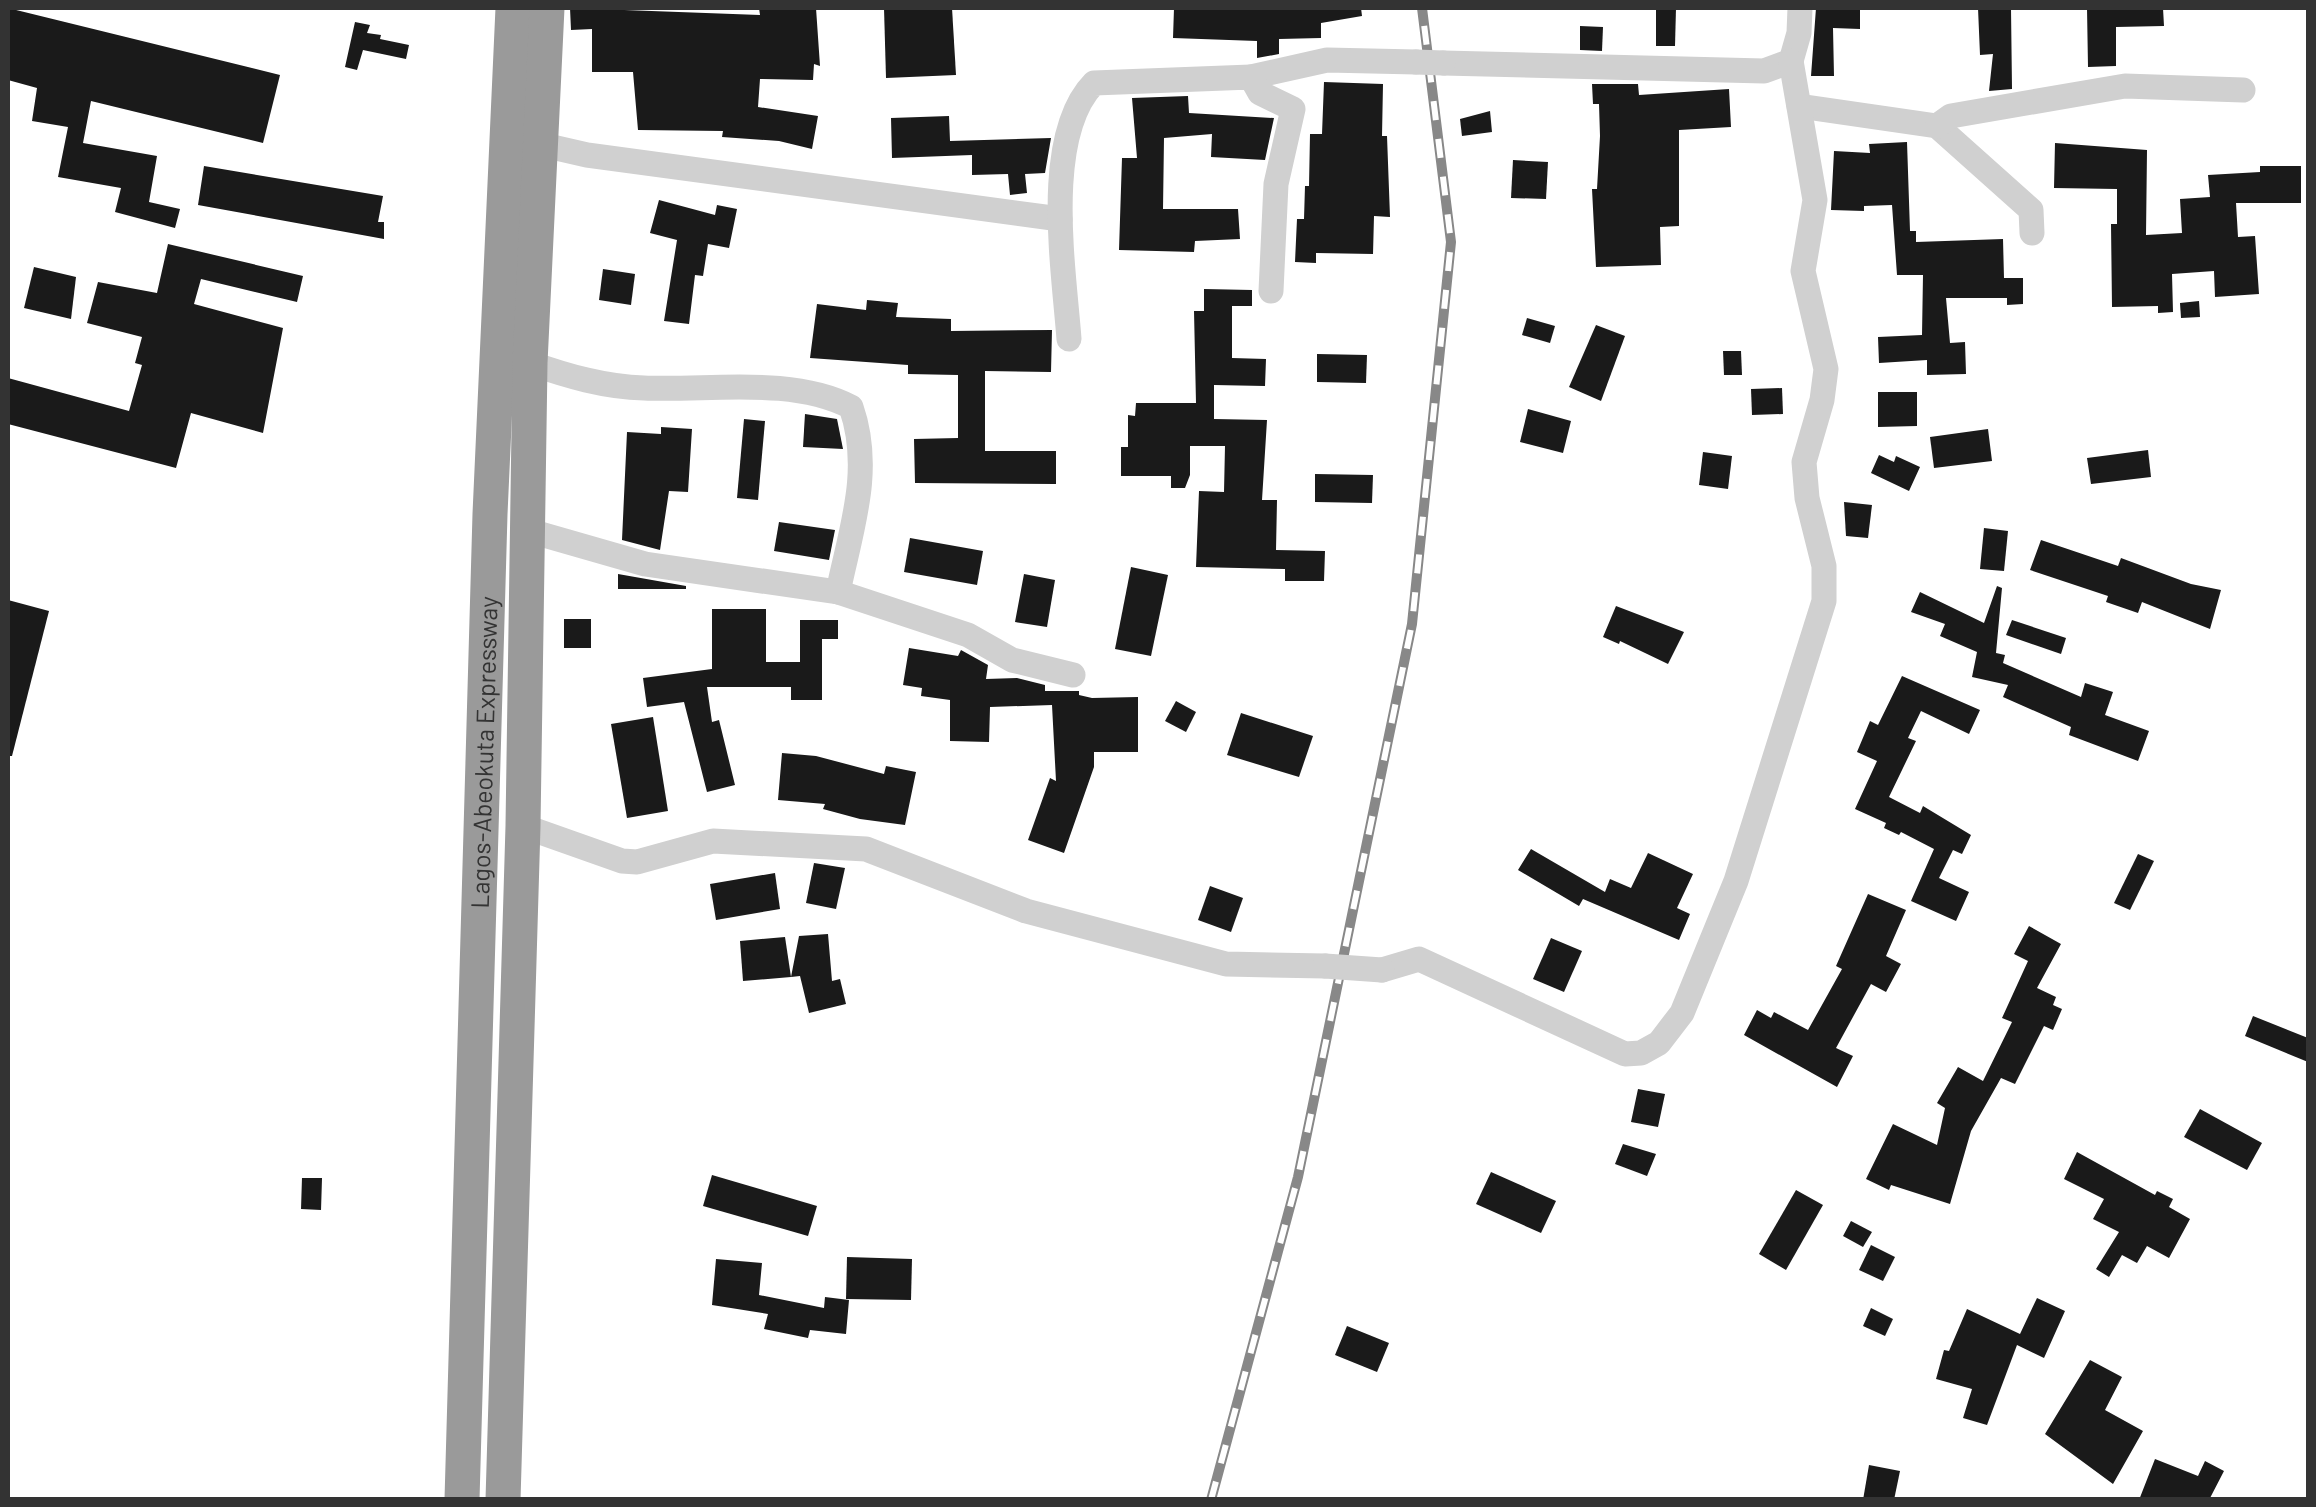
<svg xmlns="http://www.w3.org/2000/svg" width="2316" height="1507" font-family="Barlow,sans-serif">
  <rect width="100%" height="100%" fill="#fff"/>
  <g fill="#1a1a1a">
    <polygon points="8,8 280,75 263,143 91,101 83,143 157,156 149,202 180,209 175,228 115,212 121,188 58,177 68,127 32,121 37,88 8,80"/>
    <polygon points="570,8 760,15 759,8 816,8 820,66 814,64 813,80 760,79 758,107 818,116 812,149 779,141 722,137 723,131 638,130 633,72 592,72 592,29 571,30"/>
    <polygon points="884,8 952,8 956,75 886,78"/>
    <polygon points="1174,8 1361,8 1362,16 1321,23 1321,38 1279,39 1279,54 1257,58 1257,41 1173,38"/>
    <polygon points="1656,8 1676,8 1675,46 1656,46"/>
    <polygon points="1816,8 1860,8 1860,29 1833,28 1834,76 1811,76"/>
    <polygon points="1978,8 2011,8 2012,89 1989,91 1993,54 1980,55"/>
    <polygon points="2087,8 2163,8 2164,26 2116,27 2116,66 2088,67"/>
    <polygon points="355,22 370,25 367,33 381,35 380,39 409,45 406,59 363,50 357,70 345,67"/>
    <polygon points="1580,26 1603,27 1602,51 1580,50"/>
    <polygon points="1324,82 1383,84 1382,136 1387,136 1390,217 1374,216 1373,254 1316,253 1316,263 1295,262 1297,219 1304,219 1305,186 1309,186 1310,134 1322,134"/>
    <polygon points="1592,84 1638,84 1639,95 1729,89 1731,127 1679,130 1679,226 1660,227 1661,265 1596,267 1592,189 1597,189 1600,136 1599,104 1593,104"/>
    <polygon points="1188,96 1189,113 1274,118 1265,160 1211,157 1212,134 1164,138 1163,209 1238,209 1240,239 1195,241 1194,252 1119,250 1122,158 1137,158 1132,98"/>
    <polygon points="1490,111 1492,132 1462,136 1460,119"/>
    <polygon points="949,116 950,141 1051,138 1045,173 1025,174 1027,193 1010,195 1008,174 972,175 972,155 892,158 891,118"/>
    <polygon points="1907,142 1910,231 1916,231 1916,242 2003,239 2004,278 2023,278 2023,304 2007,305 2007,298 1946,298 1950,343 1965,342 1966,374 1927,375 1927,360 1879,363 1878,337 1922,335 1923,275 1897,275 1892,205 1864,206 1864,211 1831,210 1834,151 1870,153 1869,144"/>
    <polygon points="2055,143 2147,150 2146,235 2182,233 2180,199 2210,197 2208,175 2260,172 2260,166 2301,166 2301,203 2236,203 2238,237 2255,236 2259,294 2215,297 2214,271 2172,274 2173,312 2158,313 2158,306 2112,307 2111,224 2117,224 2117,189 2054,188"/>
    <polygon points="1513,160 1548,162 1546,199 1511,198"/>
    <polygon points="204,166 383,196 378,222 384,222 384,239 198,205"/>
    <polygon points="659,200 715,215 717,205 737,209 729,248 708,244 703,276 695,275 689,324 664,321 677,240 650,233"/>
    <polygon points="168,244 303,276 297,302 201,279 194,304 283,328 263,433 191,413 176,468 8,424 8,378 129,411 142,365 135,363 142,337 87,323 98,282 157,293"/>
    <polygon points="34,267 76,277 71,319 24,308"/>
    <polygon points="603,269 635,274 631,305 599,300"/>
    <polygon points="1204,289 1252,290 1252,306 1232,306 1232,358 1266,359 1265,386 1214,385 1214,419 1267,420 1262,500 1277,500 1276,550 1325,551 1324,581 1285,581 1285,569 1196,567 1199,491 1224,492 1225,446 1190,446 1190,475 1185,488 1171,488 1171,476 1121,476 1121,447 1128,447 1128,415 1135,416 1136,403 1196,403 1194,311 1204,311"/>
    <polygon points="867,300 898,303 896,317 951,319 951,331 1052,330 1051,372 985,371 985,451 1056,451 1056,484 915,483 914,439 958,438 958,375 908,374 908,365 810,358 817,304 866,310"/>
    <polygon points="2199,301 2200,317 2181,318 2180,303"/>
    <polygon points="1527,318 1555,326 1550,343 1522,335"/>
    <polygon points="1596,325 1625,336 1601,401 1569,387"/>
    <polygon points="1723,351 1741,351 1742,375 1724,375"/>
    <polygon points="1317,354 1367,355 1366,383 1317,382"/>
    <polygon points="1782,388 1783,414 1752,415 1751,389"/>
    <polygon points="1878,392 1917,392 1917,426 1878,427"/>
    <polygon points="1528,409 1571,421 1563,453 1520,442"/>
    <polygon points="805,414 837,419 843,449 803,447"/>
    <polygon points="744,419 765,421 758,500 737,498"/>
    <polygon points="661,427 692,429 688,492 669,491 660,550 622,540 627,432 661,434"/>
    <polygon points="1988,429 1992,461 1934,468 1930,437"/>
    <polygon points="2148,450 2151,477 2091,484 2087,458"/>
    <polygon points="1703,452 1732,456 1728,489 1699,485"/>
    <polygon points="1879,455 1894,462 1896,456 1920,467 1909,491 1871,473"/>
    <polygon points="1315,474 1373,475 1372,503 1315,502"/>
    <polygon points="1844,502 1872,505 1868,538 1846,536"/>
    <polygon points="779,522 835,530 829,560 774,551"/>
    <polygon points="1984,528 2008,531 2004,571 1980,569"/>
    <polygon points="910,538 983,551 977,585 904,572"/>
    <polygon points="2041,540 2118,566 2121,558 2191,584 2221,590 2210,629 2142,602 2138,613 2106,602 2108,596 2030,570"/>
    <polygon points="1131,567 1168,575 1151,656 1115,649"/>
    <polygon points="618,574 686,586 686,589 618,589"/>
    <polygon points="1024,574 1055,580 1047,627 1015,622"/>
    <polygon points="1997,586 2002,588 1996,653 2005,655 2003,663 2081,697 2085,683 2113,692 2105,715 2149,731 2138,761 2069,735 2071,727 2003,697 2008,685 1972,677 1977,652 1940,636 1945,624 1911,612 1920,592 1984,623"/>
    <polygon points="8,600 49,611 12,756 8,756"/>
    <polygon points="1616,606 1684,632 1668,664 1620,641 1619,644 1603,637"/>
    <polygon points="712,609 766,609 766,662 800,662 800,620 838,620 838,639 822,639 822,700 791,700 791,687 707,687 712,722 719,720 735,785 707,792 684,702 647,707 643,678 712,669"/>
    <rect x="564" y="619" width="27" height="29"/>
    <polygon points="2012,620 2066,638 2061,654 2006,635"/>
    <polygon points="909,648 958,656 961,650 988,665 986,679 1017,678 1045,685 1045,691 1079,691 1079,695 1092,698 1138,697 1138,752 1094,752 1094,767 1064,853 1028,840 1050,778 1056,781 1052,705 990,707 989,742 950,741 950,700 921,696 922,688 903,685"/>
    <polygon points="1902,676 1980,710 1969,734 1921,711 1908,738 1916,741 1889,797 1920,813 1923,806 1971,835 1962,854 1953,850 1939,878 1969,892 1956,921 1911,901 1934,849 1901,832 1899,835 1884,828 1886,823 1855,809 1877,761 1857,752 1870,721 1878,725"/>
    <polygon points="1176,701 1196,712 1186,732 1165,721"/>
    <polygon points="1241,713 1313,736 1299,777 1227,755"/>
    <polygon points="653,717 668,811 627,818 611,724"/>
    <polygon points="782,753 816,756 884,774 886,766 916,772 905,825 860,819 823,809 825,804 778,800"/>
    <polygon points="1531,849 1605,892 1610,879 1631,888 1648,853 1693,874 1677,908 1690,914 1679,940 1583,899 1579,906 1518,870"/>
    <polygon points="2138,854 2154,861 2130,910 2114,903"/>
    <polygon points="814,863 845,868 836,909 806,903"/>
    <polygon points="775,873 780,909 716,920 710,884"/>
    <polygon points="1210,886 1243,898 1231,932 1198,920"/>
    <polygon points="1868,894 1906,910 1886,956 1901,964 1886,992 1871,984 1836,1048 1853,1056 1837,1087 1744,1035 1757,1010 1771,1018 1774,1012 1808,1030 1842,969 1836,966"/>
    <polygon points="2029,926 2061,944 2037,988 2056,997 2053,1005 2062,1009 2053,1030 2044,1026 2015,1084 2001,1078 1971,1131 1950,1204 1891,1185 1889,1190 1866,1179 1893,1124 1937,1145 1945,1108 1937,1103 1958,1067 1983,1081 2012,1022 2002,1018 2028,961 2014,954"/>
    <polygon points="828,934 832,981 840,979 846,1004 809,1013 800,976 791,977 799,936"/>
    <polygon points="785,937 791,977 743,981 740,941"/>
    <polygon points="1551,938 1582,951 1564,992 1533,979"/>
    <polygon points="2253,1016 2308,1038 2308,1062 2245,1036"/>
    <polygon points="1638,1089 1665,1094 1658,1127 1631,1122"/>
    <polygon points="2200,1109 2262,1143 2247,1170 2184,1137"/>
    <polygon points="1623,1144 1656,1154 1647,1176 1615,1164"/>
    <polygon points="2077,1152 2155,1195 2157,1191 2173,1199 2169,1207 2190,1219 2169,1258 2147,1246 2137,1263 2122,1255 2109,1277 2096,1269 2119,1232 2093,1219 2104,1199 2064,1179"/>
    <polygon points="1491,1172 1556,1201 1541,1233 1476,1204"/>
    <polygon points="712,1175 817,1206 808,1236 703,1206"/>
    <polygon points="302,1178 322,1178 321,1210 301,1209"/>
    <polygon points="1796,1190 1823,1205 1786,1270 1759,1254"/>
    <polygon points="1851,1221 1872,1232 1863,1247 1843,1236"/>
    <polygon points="1871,1245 1895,1257 1883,1281 1859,1270"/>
    <polygon points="847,1257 912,1259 911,1300 846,1299"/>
    <polygon points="716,1259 762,1263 759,1295 824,1308 825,1297 849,1300 846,1334 810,1330 808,1338 764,1329 768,1314 712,1305"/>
    <polygon points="2037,1298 2065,1311 2044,1358 2017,1345 1987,1425 1963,1418 1972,1389 1936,1379 1944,1350 1949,1351 1967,1309 2020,1334"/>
    <polygon points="1871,1308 1893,1319 1885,1336 1863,1326"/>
    <polygon points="1347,1326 1389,1343 1377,1372 1335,1355"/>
    <polygon points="2090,1360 2122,1377 2105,1410 2143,1431 2113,1484 2045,1434"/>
    <polygon points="2155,1459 2198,1476 2205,1461 2224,1471 2209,1500 2139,1500"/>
    <polygon points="1869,1465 1900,1471 1894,1500 1863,1500"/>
  </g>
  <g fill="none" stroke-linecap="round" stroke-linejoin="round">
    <g stroke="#d0d0d0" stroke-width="25">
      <polyline points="1443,63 1764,71 1791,61 1799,33 1800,8"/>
      <polyline points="1251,77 1327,60 1416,62"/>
      <polyline points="1799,106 1937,126 2031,210 2032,233"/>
      <polyline points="1937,126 1951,116 2125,86 2243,90"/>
      <polyline points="539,144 587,155 1060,219"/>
      <path d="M1069 339C1064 270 1042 136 1094 83L1251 77 1260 93 1293 109 1276 184 1271 291"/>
      <path d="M530 363C567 376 605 387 644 388 709 391 791 376 851 407 873 470 851 529 838 592"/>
      <polyline points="530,531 645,564 838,592 968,635 1012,660 1073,675"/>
      <polyline points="523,826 622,861 637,862 713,841 866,849 1026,911 1226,964 1325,966"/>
      <polyline points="1382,970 1419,959 1625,1054 1641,1053 1659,1043 1682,1013 1736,881 1824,601 1824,566 1807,498 1804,462 1822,400 1826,369 1803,271 1815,200 1791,61"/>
    </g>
    <g stroke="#9a9a9a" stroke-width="35">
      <path id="s1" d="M462 1500 490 514 513 8"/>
      <polyline points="503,1500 523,826 530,363 547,8"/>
    </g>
    <g stroke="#888" stroke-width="10">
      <polyline id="rail" points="1211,1500 1298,1177 1412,624 1451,242 1422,8"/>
    </g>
    <use href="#rail" stroke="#fff" stroke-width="6" stroke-dasharray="19" stroke-linecap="butt"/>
    <g stroke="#d0d0d0" stroke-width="25">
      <polyline points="1416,62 1443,63"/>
      <polyline points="1325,966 1382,970"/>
    </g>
  </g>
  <g text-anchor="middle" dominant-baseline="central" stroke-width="10" stroke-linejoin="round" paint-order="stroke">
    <g font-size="25" fill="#333" stroke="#fff">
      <text stroke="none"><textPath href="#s1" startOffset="748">Lagos-Abeokuta Expressway</textPath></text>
    </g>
  </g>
  <rect width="2316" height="1507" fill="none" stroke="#333333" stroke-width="20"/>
</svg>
